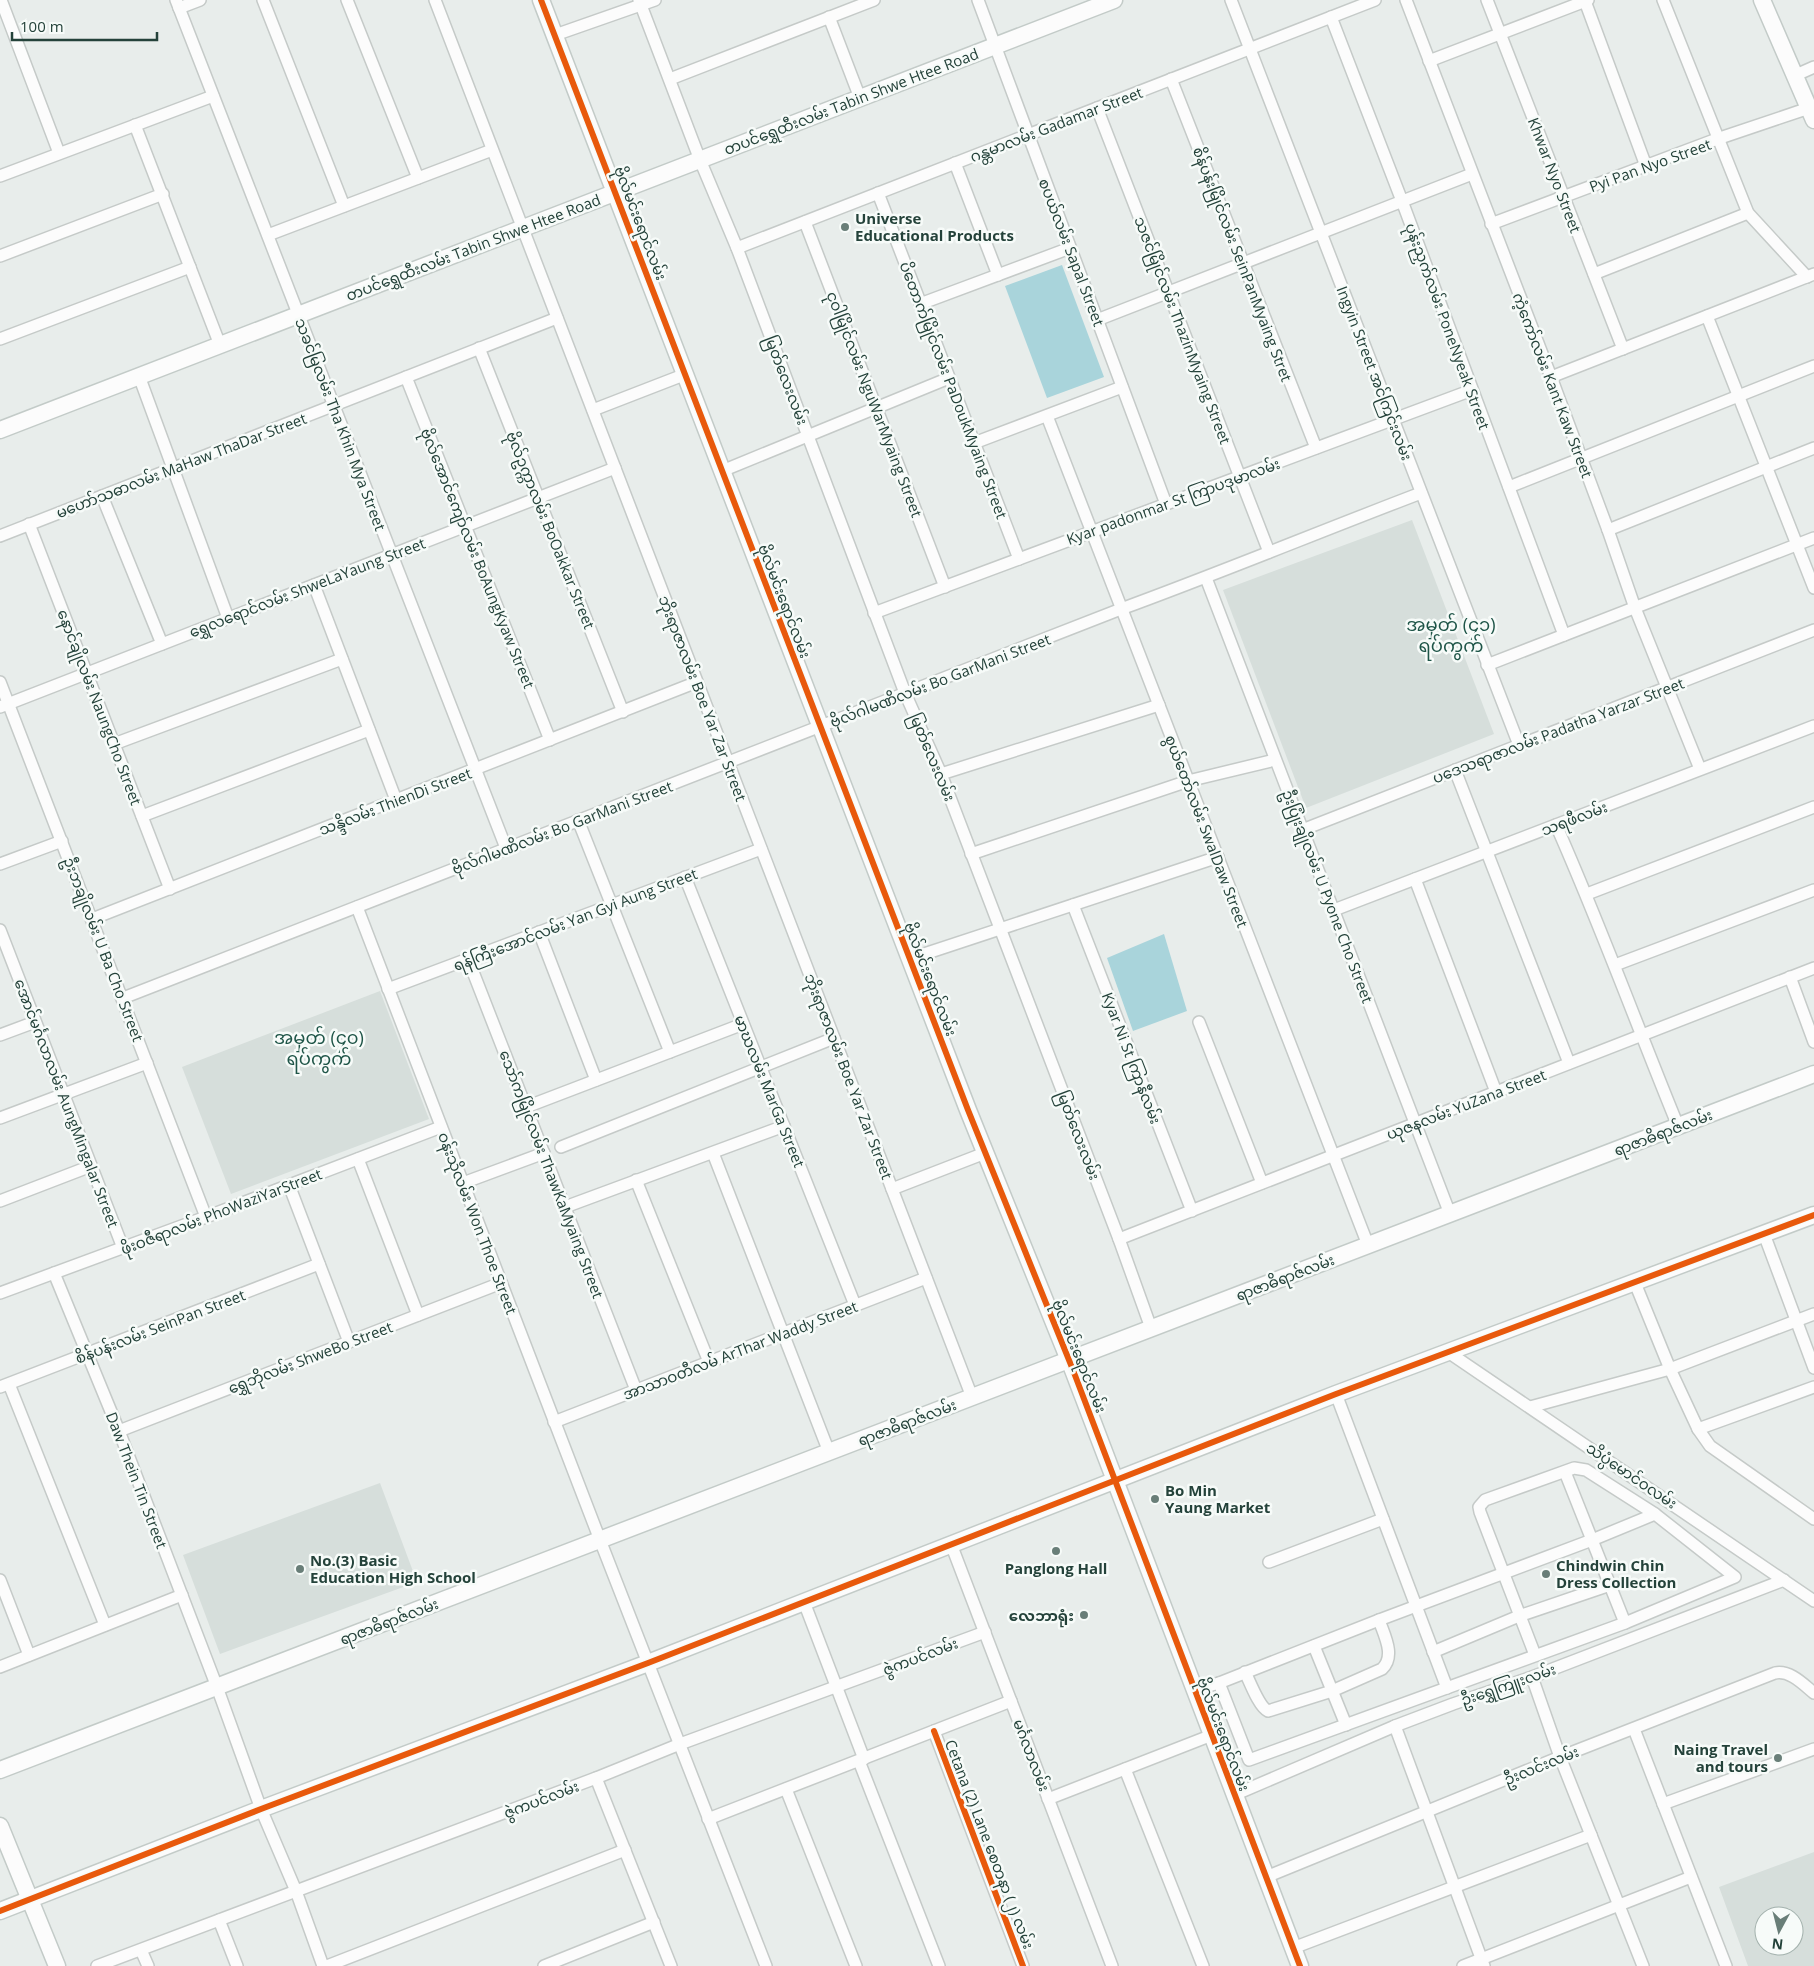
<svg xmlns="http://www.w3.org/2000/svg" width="1814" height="1966" font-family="'Open Sans','Noto Sans Myanmar',sans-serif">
  <rect width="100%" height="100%" fill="#e8edeb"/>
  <g fill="#d6dedb" fill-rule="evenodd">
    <polygon points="1412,520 1494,734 1306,808 1223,590"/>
    <polygon points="380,991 429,1119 231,1194 182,1067"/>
    <polygon points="380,1483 417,1582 220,1654 183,1555"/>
    <path d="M1814 1852V1966H1748L1719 1887ZM1764 1916H1794V1946H1764Z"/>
  </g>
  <g fill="#a9d4db">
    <polygon points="1062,265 1104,377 1047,398 1005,286"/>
    <polygon points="1164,934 1187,1011 1133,1031 1107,958"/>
  </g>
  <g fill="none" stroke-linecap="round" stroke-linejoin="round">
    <g stroke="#c5cac8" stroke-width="14">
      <g id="street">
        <polyline points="1,0 59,153"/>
        <polyline points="176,0 506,848"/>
        <polyline points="263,0 344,206"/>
        <polyline points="347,0 418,178"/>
        <polyline points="435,0 972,1397"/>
        <polyline points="639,0 700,160 737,248 905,693 941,774 1119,1239 1151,1328"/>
        <polyline points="978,0 1166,504"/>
        <polyline points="1231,0 1519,745"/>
        <polyline points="1406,0 1551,377 1608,530 1635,608 1700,769"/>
        <polyline points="1487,0 1623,349"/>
        <polyline points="1663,0 1748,213 1807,277"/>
        <polyline points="1585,1 1646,166"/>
        <polyline points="179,8 200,0"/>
        <polyline points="829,17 860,98"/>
        <polyline points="1331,17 1402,201 1564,635"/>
        <polyline points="555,35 655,0"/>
        <polyline points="1429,61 1588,0"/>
        <polyline points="1796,75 1814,67"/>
        <polyline points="670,79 874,0"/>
        <polyline points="1171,79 1316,448"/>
        <polyline points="1097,108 1269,552"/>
        <polyline points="135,125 220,345"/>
        <polyline points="955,163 998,275"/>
        <polyline points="0,176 213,96"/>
        <polyline points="878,193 1019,559"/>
        <polyline points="805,222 945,587"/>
        <polyline points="1491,224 1717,139 1809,108"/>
        <polyline points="268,235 492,150"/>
        <polyline points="737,248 1375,0"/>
        <polyline points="0,256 163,194"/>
        <polyline points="1594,274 1748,213"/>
        <polyline points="920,304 1070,248"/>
        <polyline points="1707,316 1814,588"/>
        <polyline points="1097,320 1472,174"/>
        <polyline points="0,339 190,267"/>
        <polyline points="479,348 623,712"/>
        <polyline points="139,376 228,618"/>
        <polyline points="406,377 550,740"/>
        <polyline points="1551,377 1814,274"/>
        <polyline points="593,410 686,374"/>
        <polyline points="1047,416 1368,1245"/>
        <polyline points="974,443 1122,387"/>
        <polyline points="722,471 949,378"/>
        <polyline points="1509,487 1814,366"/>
        <polyline points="102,496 162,644"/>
        <polyline points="29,524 170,889"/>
        <polyline points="1608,530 1814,448"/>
        <polyline points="0,536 557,318"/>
        <polyline points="1206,578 1450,1214"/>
        <polyline points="314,585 396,800"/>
        <polyline points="874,613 1472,390"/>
        <polyline points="1487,665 1814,538"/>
        <polyline points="0,682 206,1217"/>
        <polyline points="0,707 615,468"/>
        <polyline points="114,744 342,659"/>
        <polyline points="1455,770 1569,1063"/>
        <polyline points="941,774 1159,705"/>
        <polyline points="142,816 369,730"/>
        <polyline points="578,820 670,1052"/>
        <path d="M1556 825C1600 924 1637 1026 1678 1126"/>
        <polyline points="1302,830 1814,630"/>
        <polyline points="971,854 1188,781 1275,760"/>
        <polyline points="0,864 62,841"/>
        <polyline points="685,877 855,1305"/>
        <polyline points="1415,879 1496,1092"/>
        <polyline points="1587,894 1814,807"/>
        <polyline points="1073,905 1192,1211"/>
        <polyline points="357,907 600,1540 766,1966"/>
        <polyline points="1334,910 1814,726"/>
        <polyline points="92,919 697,682"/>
        <polyline points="0,930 123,1248"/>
        <polyline points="539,932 596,1080"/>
        <polyline points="468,959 636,1390"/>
        <polyline points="909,959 1218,857"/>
        <polyline points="1615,965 1814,890"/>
        <polyline points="1790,977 1814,1042"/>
        <polyline points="388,989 761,849"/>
        <path d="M123 998 1121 609C1222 572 1321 531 1421 493"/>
        <polyline points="1199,1022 1262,1183"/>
        <polyline points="0,1035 35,1022"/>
        <polyline points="526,1107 743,1024"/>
        <polyline points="0,1118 147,1063"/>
        <polyline points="561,1147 834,1038"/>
        <polyline points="713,1153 829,1452"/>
        <polyline points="358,1159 418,1315"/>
        <polyline points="636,1180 709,1362"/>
        <polyline points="463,1183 544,1153"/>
        <polyline points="289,1185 349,1342"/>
        <polyline points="892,1189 985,1153"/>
        <polyline points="0,1201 91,1166"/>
        <polyline points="565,1207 784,1126"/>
        <polyline points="1764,1234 1814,1368"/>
        <polyline points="1119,1239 1814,968"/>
        <polyline points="54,1273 119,1431 217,1687 261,1809 296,1891 323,1966"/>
        <polyline points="1635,1283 1670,1369 1698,1429 1710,1446 1814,1519"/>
        <polyline points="0,1293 206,1217 441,1127"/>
        <polyline points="1448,1352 1814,1601"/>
        <polyline points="9,1384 105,1625"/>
        <polyline points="0,1387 319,1264"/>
        <polyline points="1336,1394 1447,1688"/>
        <polyline points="1530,1407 1670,1369 1814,1314"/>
        <polyline points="554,1422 926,1278"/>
        <polyline points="1698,1429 1814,1387"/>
        <polyline points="119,1431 501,1283"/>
        <polyline points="1565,1472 1625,1623"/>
        <polyline points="951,1544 1112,1966"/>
        <polyline points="1269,1562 1383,1519"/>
        <polyline points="0,1580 29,1655"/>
        <polyline points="804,1602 864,1759"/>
        <polyline points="1314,1646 1346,1725"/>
        <polyline points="1433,1652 1519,1616 1610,1585"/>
        <polyline points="0,1667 182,1595"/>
        <path d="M1245 1672C1250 1682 1259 1707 1268 1711L1332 1691 1382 1669C1396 1656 1384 1635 1379 1620"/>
        <polyline points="1532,1677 1560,1757 1643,1966"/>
        <polyline points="1219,1683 1249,1760 1625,1623 1735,1577 1655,1514 1586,1470 1574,1468 1485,1500 1479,1507 1480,1512 1535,1655"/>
        <polyline points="1194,1690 1219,1683 1379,1620 1592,1540 1655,1514"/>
        <polyline points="1395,1726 1484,1966"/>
        <polyline points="1634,1729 1726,1966"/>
        <polyline points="934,1731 1023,1966"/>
        <polyline points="859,1761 939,1966"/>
        <polyline points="1125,1769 1203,1966"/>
        <polyline points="596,1778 671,1966"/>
        <polyline points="786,1789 856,1966"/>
        <polyline points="1234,1795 1395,1726 1453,1704 1532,1677 1784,1580"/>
        <polyline points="1048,1799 1212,1735"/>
        <polyline points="1663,1804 1814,1749"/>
        <polyline points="708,1819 1011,1701"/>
        <path d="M1266 1877 1560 1757 1775 1673C1790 1670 1803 1684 1814 1693"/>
        <polyline points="219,1920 237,1966"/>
        <polyline points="1293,1948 1591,1835"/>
        <polyline points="141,1950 148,1966"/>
        <polyline points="97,1966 596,1778 680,1744 985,1632"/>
        <polyline points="327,1966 625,1850"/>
        <polyline points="544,1966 654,1922"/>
        <polyline points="1463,1966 1691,1877"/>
      </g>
    </g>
    <g stroke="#c3cbc8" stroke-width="19">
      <g id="secondary">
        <polyline points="541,0 968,1110 1073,1370 1300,1966"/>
        <polyline points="1762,0 1814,120"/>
        <polyline points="0,430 1114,0"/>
        <polyline points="0,1770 1814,1074"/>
        <polyline points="0,1826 57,1966"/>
        <polyline points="0,1911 261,1809 648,1663 1336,1394 1814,1215"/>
      </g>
    </g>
    <use href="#street" stroke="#fcfcfc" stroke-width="11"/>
    <use href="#secondary" stroke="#fcfcfc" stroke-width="16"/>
    <g stroke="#f7fbf9" stroke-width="9">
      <g id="cycleway">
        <polyline points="541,0 968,1110 1073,1370 1300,1966"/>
        <polyline points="934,1731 1023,1966"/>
        <polyline points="0,1911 261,1809 648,1663 1336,1394 1814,1215"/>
      </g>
    </g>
    <use href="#cycleway" stroke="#e8590c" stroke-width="6"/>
  </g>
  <g fill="#697e78" stroke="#f7fbf9" stroke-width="2">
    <circle cx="845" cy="227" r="5"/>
    <circle cx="1155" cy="1499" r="5"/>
    <circle cx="1056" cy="1551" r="5"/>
    <circle cx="300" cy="1569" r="5"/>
    <circle cx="1546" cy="1574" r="5"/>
    <circle cx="1084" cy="1615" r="5"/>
    <circle cx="1778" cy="1758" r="5"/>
  </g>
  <g text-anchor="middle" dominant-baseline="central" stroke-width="5" stroke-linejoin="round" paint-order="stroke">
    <g font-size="15" fill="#24423a" stroke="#f7fbf9">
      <text transform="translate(851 101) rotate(-21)">တပင်ရွှေထီးလမ်း Tabin Shwe Htee Road</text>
      <text transform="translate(1056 124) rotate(-21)">ဂန္တမာလမ်း Gadamar Street</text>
      <text transform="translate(1650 165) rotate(-20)">Pyi Pan Nyo Street</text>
      <text transform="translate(1555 175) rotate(69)">Khwar Nyo Street</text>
      <text transform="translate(641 223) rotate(69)">ဗိုလ်မင်းရောင်လမ်း</text>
      <text transform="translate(473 247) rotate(-21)">တပင်ရွှေထီးလမ်း Tabin Shwe Htee Road</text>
      <text transform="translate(1072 252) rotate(69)">စပယ်လမ်း Sapal Street</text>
      <text transform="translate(1243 264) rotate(69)">စိန်ပန်းမြိုင်လမ်း SeinPanMyaing Stret</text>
      <text transform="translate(1448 326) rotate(70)">ပုန်းညှက်လမ်း PoneNyeak Street</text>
      <text transform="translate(1183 330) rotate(69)">သဇင်မြိုင်လမ်း ThazinMyaing Street</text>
      <text transform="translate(1375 373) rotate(69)">Ingyin Street အင်ကြင်းလမ်း</text>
      <text transform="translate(787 380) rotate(69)">မြတ်လေးလမ်း</text>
      <text transform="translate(1553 385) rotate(69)">ကံ့ကော်လမ်း Kant Kaw Street</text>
      <text transform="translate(954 390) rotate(69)">ပိတောက်မြိုင်လမ်း PaDoukMyaing Street</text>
      <text transform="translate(875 404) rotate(69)">ငုဝါမြိုင်လမ်း NguWarMyaing Street</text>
      <text transform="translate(341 424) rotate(69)">သခင်မြလမ်း Tha Khin Mya Street</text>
      <text transform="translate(181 465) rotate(-21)">မဟော်သဓာလမ်း MaHaw ThaDar Street</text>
      <text transform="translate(1173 501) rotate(-20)">Kyar padonmar St ကြာပဒုမာလမ်း</text>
      <text transform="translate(551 530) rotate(68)">ဗိုလ်ဥက္ကာလမ်း BoOakkar Street</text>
      <text transform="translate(478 558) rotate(68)">ဗိုလ်အောင်ကျော်လမ်း BoAungKyaw Street</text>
      <text transform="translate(307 587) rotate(-21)">ရွှေလရောင်လမ်း ShweLaYaung Street</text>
      <text transform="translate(785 601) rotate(69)">ဗိုလ်မင်းရောင်လမ်း</text>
      <text transform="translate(940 680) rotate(-21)">ဗိုလ်ဂါမဏိလမ်း Bo GarMani Street</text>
      <text transform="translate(703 698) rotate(69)">ဘိုးရာဇာလမ်း Boe Yar Zar Street</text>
      <text transform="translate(100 707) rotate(69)">နောင်ချိုလမ်း NaungCho Street</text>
      <text transform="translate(1558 730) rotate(-21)">ပဒေသရာဇာလမ်း Padatha Yarzar Street</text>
      <text transform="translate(933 757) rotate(67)">မြတ်လေးလမ်း</text>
      <text transform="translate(395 801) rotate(-21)">သန္ဒိလမ်း ThienDi Street</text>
      <text transform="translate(1574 818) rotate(-21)">သရဖီလမ်း</text>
      <text transform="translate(562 827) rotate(-21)">ဗိုလ်ဂါမဏိလမ်း Bo GarMani Street</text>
      <text transform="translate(1207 831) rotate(69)">စွယ်တော်လမ်း SwalDaw Street</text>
      <text transform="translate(1328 896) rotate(69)">ဦးပြုံးချိုလမ်း U Pyone Cho Street</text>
      <text transform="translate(575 919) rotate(-21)">ရန်ကြီးအောင်လမ်း Yan Gyi Aung Street</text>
      <text transform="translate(104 949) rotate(69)">ဦးဘချိုလမ်း U Ba Cho Street</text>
      <text transform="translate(931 979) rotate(69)">ဗိုလ်မင်းရောင်လမ်း</text>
      <text transform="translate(1132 1058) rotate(69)">Kyar Ni St ကြာနီလမ်း</text>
      <text transform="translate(849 1076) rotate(69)">ဘိုးရာဇာလမ်း Boe Yar Zar Street</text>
      <text transform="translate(770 1091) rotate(68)">မာဃလမ်း MarGa Street</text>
      <text transform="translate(67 1103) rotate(69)">အောင်မင်္ဂလာလမ်း AungMingalar Street</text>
      <text transform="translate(1466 1104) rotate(-21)">ယုဇနလမ်း YuZana Street</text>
      <text transform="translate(1663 1132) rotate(-21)">ရာဇာဓိရာဇ်လမ်း</text>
      <text transform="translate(1079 1135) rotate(69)">မြတ်လေးလမ်း</text>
      <text transform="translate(552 1174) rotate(69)">သော်ကမြိုင်လမ်း ThawKaMyaing Street</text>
      <text transform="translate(221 1211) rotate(-21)">ဖိုးဝဇီရာလမ်း PhoWaziYarStreet</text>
      <text transform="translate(478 1223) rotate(69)">ဝန်းသိုလမ်း Won Thoe Street</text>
      <text transform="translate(1285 1277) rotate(-21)">ရာဇာဓိရာဇ်လမ်း</text>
      <text transform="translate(160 1326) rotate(-21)">စိန်ပန်းလမ်း SeinPan Street</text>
      <text transform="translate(740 1350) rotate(-21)">အာသာဝတီလမ် ArThar Waddy Street</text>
      <text transform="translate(1080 1356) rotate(68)">ဗိုလ်မင်းရောင်လမ်း</text>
      <text transform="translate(310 1357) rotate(-21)">ရွှေဘိုလမ်း ShweBo Street</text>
      <text transform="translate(907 1422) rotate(-21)">ရာဇာဓိရာဇ်လမ်း</text>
      <text transform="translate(1632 1475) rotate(34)">သိပ္ပံမောင်ဝလမ်း</text>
      <text transform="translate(137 1480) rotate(69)">Daw Thein Tin Street</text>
      <text transform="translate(389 1621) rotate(-21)">ရာဇာဓိရာဇ်လမ်း</text>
      <text transform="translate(920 1656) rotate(-21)">ဇွဲကပင်လမ်း</text>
      <text transform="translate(1508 1684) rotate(-19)">ဦးရွှေကြူးလမ်း</text>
      <text transform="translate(1224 1734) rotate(69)">ဗိုလ်မင်းရောင်လမ်း</text>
      <text transform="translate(1032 1755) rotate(69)">မင်္ဂလာလမ်း</text>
      <text transform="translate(1541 1765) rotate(-22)">ဦးလင်းလမ်း</text>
      <text transform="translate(541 1799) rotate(-21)">ဇွဲကပင်လမ်း</text>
      <text transform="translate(990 1844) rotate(69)">Cetana (2) Lane စေတနာ (၂) လမ်း</text>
    </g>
    <g font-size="15" font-weight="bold" fill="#24423a" stroke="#f7fbf9" text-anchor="start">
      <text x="855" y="218">Universe<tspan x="855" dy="17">Educational Products</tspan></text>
      <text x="1165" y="1490">Bo Min<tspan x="1165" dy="17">Yaung Market</tspan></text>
      <text x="310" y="1560">No.(3) Basic<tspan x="310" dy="17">Education High School</tspan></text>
      <text x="1556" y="1565">Chindwin Chin<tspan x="1556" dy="17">Dress Collection</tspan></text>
      <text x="1056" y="1568" text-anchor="middle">Panglong Hall</text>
      <text x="1074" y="1615" text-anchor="end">လေဘာရုံး</text>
      <text x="1768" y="1749" text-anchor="end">Naing Travel<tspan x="1768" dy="17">and tours</tspan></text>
    </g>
    <g font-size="18" fill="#1f5548" stroke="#f7fbf9">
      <text x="1451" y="624">အမှတ် (၄၁)<tspan x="1451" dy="21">ရပ်ကွက်</tspan></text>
      <text x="319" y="1037">အမှတ် (၄၀)<tspan x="319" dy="21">ရပ်ကွက်</tspan></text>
    </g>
  </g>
  <g transform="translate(1779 1931) rotate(187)"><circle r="24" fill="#f7fbf9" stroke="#a3b1ad"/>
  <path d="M0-4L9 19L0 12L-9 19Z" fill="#697e78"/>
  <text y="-8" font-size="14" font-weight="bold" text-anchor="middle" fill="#24423a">N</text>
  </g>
  <path d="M12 32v8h145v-8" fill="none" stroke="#24423a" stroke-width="2.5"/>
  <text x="20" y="32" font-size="15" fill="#24423a" stroke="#f7fbf9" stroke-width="4" paint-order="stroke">100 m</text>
</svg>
